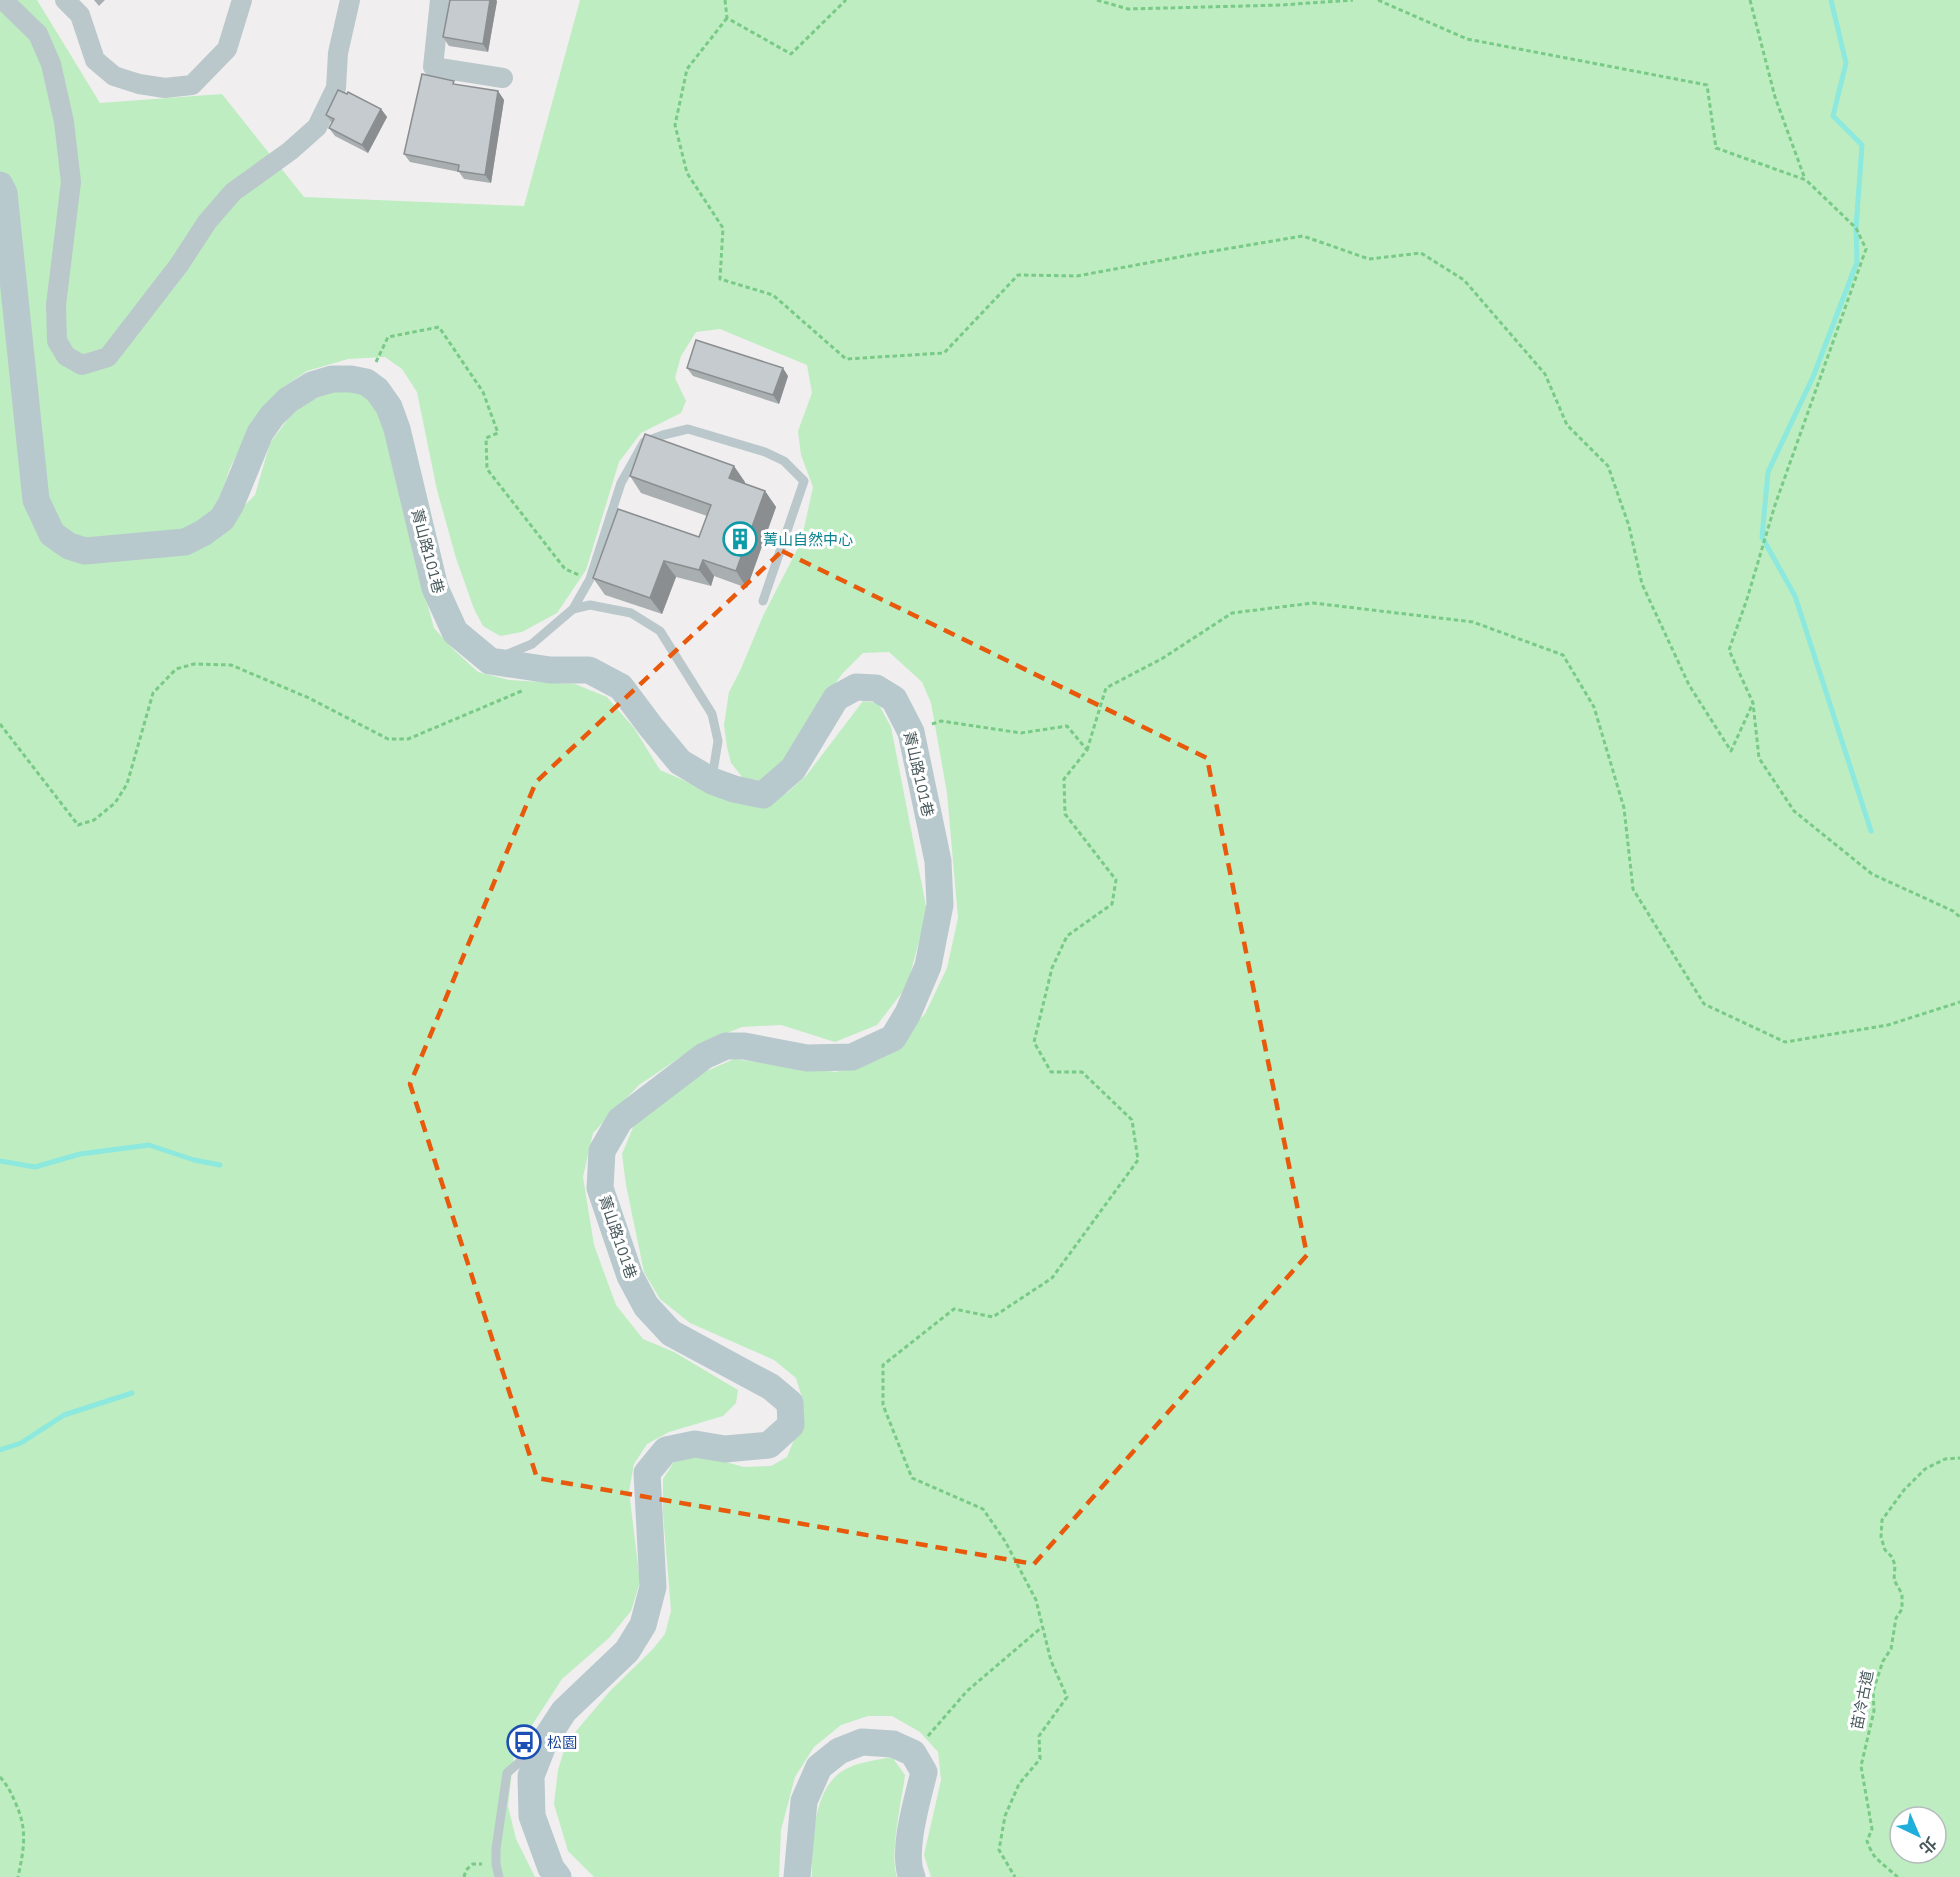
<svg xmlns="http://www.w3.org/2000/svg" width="1960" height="1877" font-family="'IBM Plex Sans','Noto Sans TC',sans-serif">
  <rect width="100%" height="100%" fill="#f1eeef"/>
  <g fill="#beedc1" fill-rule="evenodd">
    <path d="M0 0H37L100 103 222 94 304 197 524 206 580 0H1960V1877H931L924 1855 941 1780 938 1752 920 1732 892 1716H868L841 1725 814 1747 795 1777 781 1830 779 1877H594L568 1851 554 1804 558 1770 564 1750 577 1730 610 1691 652 1650 665 1634 671 1611 663 1514V1479L674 1462 697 1454 744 1467 771 1466 787 1457 798 1430 803 1401 796 1378 774 1360 690 1323 660 1299 644 1272 626 1185 622 1154 634 1125 691 1078 734 1059 836 1072 881 1058 925 1014 947 968 958 918 947 793 931 703 922 682 889 652 863 653 842 674 812 716 783 765 765 781 743 778 731 763 727 747 724 725 729 692 740 671 763 616 801 542 813 487 801 455 798 431 812 393 807 365 720 329 696 332 681 356 675 378 686 401 681 413 641 433 619 462 586 570 557 613 522 632 500 636 483 626 474 609 456 558 437 490 417 392 402 369 385 357 348 359 307 371 282 388 253 423 230 468 221 495 245 505 255 495 270 443 297 407 347 385 367 396 384 420 420 578 434 628 455 651 478 672 509 680 575 684 607 697 634 728 660 770 720 796 760 808 788 792 806 776 863 701 878 703 891 727 927 911 907 986 877 1025 835 1042 781 1025 742 1027 700 1044 639 1085 593 1133 583 1177 594 1245 616 1305 643 1339 674 1352 738 1390 736 1403 723 1416 669 1432 647 1444 634 1464 629 1491 640 1582 631 1611 609 1638 562 1679 514 1753 508 1806 516 1839 535 1877H0ZM1900 1817H1936V1853H1900Z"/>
    <path d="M892 1757 905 1775C902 1799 889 1856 897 1877H812C812 1844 812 1786 846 1769 859 1762 877 1760 892 1757Z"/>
  </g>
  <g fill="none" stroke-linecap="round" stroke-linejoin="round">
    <g stroke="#8de8de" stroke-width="5">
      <polyline points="1831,0 1846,63 1833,116 1862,145 1856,228 1857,262 1813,377 1768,472 1762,537 1795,596 1871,831"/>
      <polyline points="0,1161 35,1167 80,1154 149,1145 194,1160 220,1165"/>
      <polyline points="0,1450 21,1443 64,1415 132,1393"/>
    </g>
    <g stroke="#78ca86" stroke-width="3" stroke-dasharray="4.5 3" stroke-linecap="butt">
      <polyline points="725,0 727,18 791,54 846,0"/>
      <polyline points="1097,0 1128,9 1282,5 1353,0"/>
      <polyline points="1378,0 1467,39 1707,85 1716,148 1806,180 1856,228 1866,249 1775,505 1747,599 1729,650 1753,703 1759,758 1794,811 1872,874 1953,911 1960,917"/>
      <polyline points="1750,0 1775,97 1805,179"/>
      <polyline points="727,18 687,69 675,125 687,173 723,228 720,279 773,295 846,359 944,353 1018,275 1077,276 1190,255 1303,236 1369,259 1421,253 1464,280 1545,374 1567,425 1608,466 1629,526 1642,584 1689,685 1731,751 1753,703"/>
      <polyline points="376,362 388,337 439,327 483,392 498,433 486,438 487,469 565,569 579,575"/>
      <polyline points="0,724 78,825 94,820 115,803 127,784 153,693 176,669 194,664 231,665 309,698 388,739 408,739 524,690"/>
      <polyline points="932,724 941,721 1021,733 1067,726 1087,750 1064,779 1065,814 1116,880 1112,904 1067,936 1052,968 1034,1042 1051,1072 1082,1072 1132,1120 1138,1160 1052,1278 993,1317 954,1309 883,1365 883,1405 912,1478 983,1509 1005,1541 1036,1600 1051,1661 1067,1697 1039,1736 1040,1759 1019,1784 1005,1816 999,1850 1015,1877"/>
      <polyline points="1087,750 1106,688 1163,658 1232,613 1313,603 1473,622 1563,655 1594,707 1624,808 1633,889 1704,1004 1785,1042 1888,1025 1960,1002"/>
      <polyline points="928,1736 967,1691 1042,1627"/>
      <path d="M0 1777C7 1785 11 1792 15 1802 28 1829 24 1849 18 1877"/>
      <polyline points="464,1877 466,1870 473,1864 482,1864"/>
      <path d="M1898 1877C1896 1876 1878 1860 1876 1858 1872 1854 1869 1846 1867 1841L1872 1829 1861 1766 1874 1711 1873 1691 1883 1661 1891 1649 1896 1618 1902 1609V1594L1894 1580 1895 1565 1892 1557 1885 1550 1881 1537 1882 1520 1904 1490 1925 1469 1945 1459 1960 1458"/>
    </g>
    <g stroke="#bac8cb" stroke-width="9">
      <polyline points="573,609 590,605 631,613 660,631 712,714 718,741 712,778"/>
      <polyline points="503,656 532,644 573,609 590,579 621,483 644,442 663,435 688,429 765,452 784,461 804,481 763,601"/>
      <polyline points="499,1877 496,1864 496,1849 507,1773 532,1751"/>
    </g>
    <g stroke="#bac8cb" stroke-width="20">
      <polyline points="3,0 38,34 51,64 64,122 71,182 56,305 57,341 66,356 82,365 108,357 179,265 207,222 233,192 290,151 317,127 336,88 338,53 350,0"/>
      <polyline points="65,0 80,15 95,60 114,76 139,84 165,88 192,85 227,49 242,0"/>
      <polyline points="440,0 433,67 503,78"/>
    </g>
    <g stroke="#b8c9cd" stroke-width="27">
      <polyline points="0,185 4,193 36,500 52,534 69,546 85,551 185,542 203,533 222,519 231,504 260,433 272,416 288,400 312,385 332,379 351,379 366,382 377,390 389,407 397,429 435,588 455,632 490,661 550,670 589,670 621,687 651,727 680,762 712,781 734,789 763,795 793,769 836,698 856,687 876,688 894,699 911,732 938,861 940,905 928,966 908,1013 893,1038 852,1057 807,1058 744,1046 726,1046 704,1056 620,1120 602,1151 600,1188 630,1276 646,1306 671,1333 771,1387 790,1403 791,1425 769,1445 725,1449 695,1444 666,1450 647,1473 653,1587 643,1625 627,1651 564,1711 545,1740 531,1776 532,1816 551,1868 558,1877"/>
      <path d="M797 1877 804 1801 819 1767 839 1751 862 1742 893 1744 913 1753 924 1772C918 1798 901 1852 912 1877"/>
    </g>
  </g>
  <g fill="#a9afb1">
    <polygon points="94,0 105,0 99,6"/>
    <polygon points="450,0 496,0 497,1 488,52 449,46 443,37"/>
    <polygon points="456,85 498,91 504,100 491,183 464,179 459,172 410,162 404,154"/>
    <polygon points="347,94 381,109 387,117 368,153 335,136 329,128 332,123 326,115"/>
    <polygon points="687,368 788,376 779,404 693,376"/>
    <polygon points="630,476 745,482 745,484 765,491 776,507 747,588 714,576 711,586 676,577 662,614 605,595 593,578 699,537 707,516 641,493"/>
  </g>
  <g fill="#8a8e90">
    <polygon points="490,0 496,0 497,1 488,52 483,44"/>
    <polygon points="498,91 504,100 491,183 485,175"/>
    <polygon points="381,109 387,117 368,153 362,145"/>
    <polygon points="783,368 788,376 779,404 773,395"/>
    <polygon points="734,466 745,482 741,495 729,478"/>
    <polygon points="765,491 776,507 747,588 736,571"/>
    <polygon points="703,560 714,576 711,586 699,570"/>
    <polygon points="664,561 676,577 662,614 650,598"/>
  </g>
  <g fill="#c5cbce" stroke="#8a8e90" stroke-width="1.5">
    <polygon points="450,0 490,0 483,44 443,37"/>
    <polygon points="422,74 454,81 453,84 498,91 485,175 458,171 459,165 404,154"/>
    <polygon points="338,90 347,94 348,92 381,109 362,145 329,128 334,119 326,115"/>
    <polygon points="696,340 783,368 773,395 687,368"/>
    <polygon points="645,434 734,466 729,478 765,491 736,571 703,560 699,570 664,561 650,598 593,578 618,509 699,537 711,505 630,476"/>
  </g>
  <path fill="none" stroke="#e8590c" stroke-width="4.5" stroke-dasharray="12 8" stroke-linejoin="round" d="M782 551 1207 758 1307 1255 1034 1564 537 1478 410 1084 536 782Z"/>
  <defs>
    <g id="building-ring" transform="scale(1.725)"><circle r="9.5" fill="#fff" stroke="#0f9aa8" stroke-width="1.5"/><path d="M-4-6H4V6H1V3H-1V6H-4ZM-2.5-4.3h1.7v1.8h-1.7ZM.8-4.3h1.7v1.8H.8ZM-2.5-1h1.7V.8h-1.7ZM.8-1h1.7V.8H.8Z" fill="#0f9aa8"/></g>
    <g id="bus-ring" transform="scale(1.725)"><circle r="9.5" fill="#fff" stroke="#1a4fb4" stroke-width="1.5"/><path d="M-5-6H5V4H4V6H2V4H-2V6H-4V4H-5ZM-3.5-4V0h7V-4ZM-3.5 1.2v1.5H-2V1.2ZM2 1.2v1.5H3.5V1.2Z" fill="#1a4fb4"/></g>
  </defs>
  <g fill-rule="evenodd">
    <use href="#building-ring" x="740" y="539"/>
    <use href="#bus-ring" x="524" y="1742"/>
  </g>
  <g text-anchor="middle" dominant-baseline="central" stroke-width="6" stroke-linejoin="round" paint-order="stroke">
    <g font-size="15" fill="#0d838f" stroke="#fff" text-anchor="start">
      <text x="763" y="539">菁山自然中心</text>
    </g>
    <g font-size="15" fill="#47585b" stroke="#fff">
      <text transform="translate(428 551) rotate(75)">菁山路101巷</text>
      <text transform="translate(919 774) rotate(77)">菁山路101巷</text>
      <text transform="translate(618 1237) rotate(71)">菁山路101巷</text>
      <text transform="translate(1862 1700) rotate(-79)">苗冷古道</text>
    </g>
    <g font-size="15" fill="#164399" stroke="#fff" text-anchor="start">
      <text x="547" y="1742">松園</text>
    </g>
  </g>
  <g transform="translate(1918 1835) rotate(136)"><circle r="28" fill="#ffffff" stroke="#b5bcbd" stroke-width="1.5"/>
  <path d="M0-4.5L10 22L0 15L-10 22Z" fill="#20aeda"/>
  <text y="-9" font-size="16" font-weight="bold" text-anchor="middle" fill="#47585b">北</text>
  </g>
</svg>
